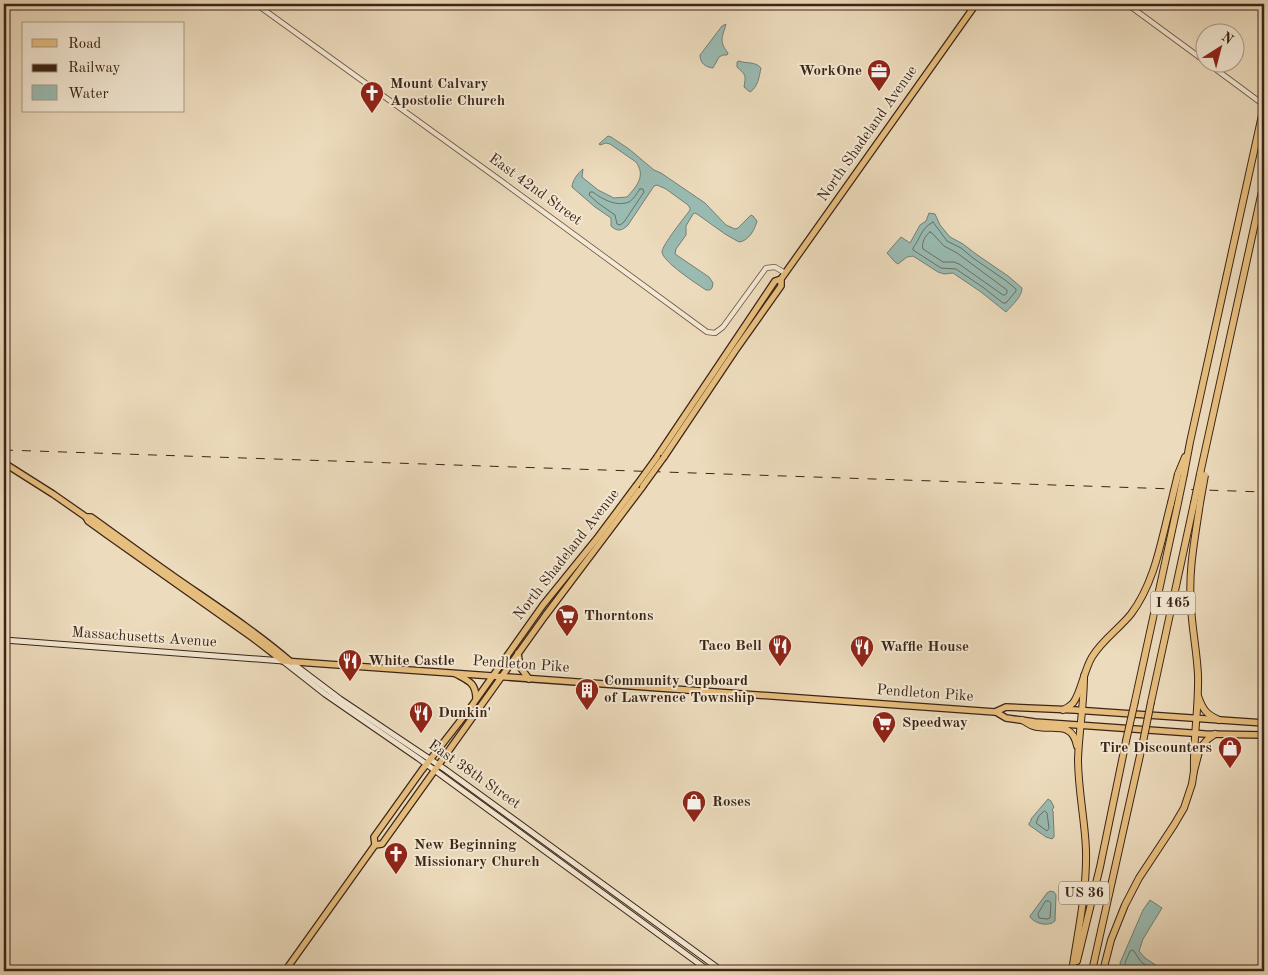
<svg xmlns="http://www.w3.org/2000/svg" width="1268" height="975" font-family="'Old Standard TT',serif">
  <rect width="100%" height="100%" fill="#ecdbbc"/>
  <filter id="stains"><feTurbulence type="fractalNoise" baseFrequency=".004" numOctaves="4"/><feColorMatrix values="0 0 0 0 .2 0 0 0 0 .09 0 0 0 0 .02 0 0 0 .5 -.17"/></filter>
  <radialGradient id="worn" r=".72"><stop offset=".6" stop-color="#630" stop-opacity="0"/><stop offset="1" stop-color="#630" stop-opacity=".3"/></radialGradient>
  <g fill="#99bbb2" stroke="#747f74">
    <path d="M726 24C723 36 718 41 728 53L727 55H723L719 57 713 68C705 67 700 63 700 55L722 26Z"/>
    <path d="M739 61C747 64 755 61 761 68 759 77 758 87 750 92L744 87C746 75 746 75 737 67V62Z"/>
    <path d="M608 136 611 137 629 149 654 170 661 173 705 203 726 225 735 229 738 228 751 215 753 216 757 221C755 229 749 241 739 242L725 234 697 214 695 213 693 214 686 226V235L676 249 675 254 709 277 713 283 712 288 710 290H706C697 284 663 262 662 252 662 245 685 217 690 210V208L688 205 666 189 657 185 654 186 628 225C622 231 617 232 611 226V218L595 207 572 187C572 181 578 173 583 169L582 177 598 190 614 198 627 197C637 186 646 176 636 162L610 144 606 143 600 145 599 144Z"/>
    <path d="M929 213 935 214 940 225 950 237 963 244 976 254 1008 276 1022 288C1022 297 1012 305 1006 312L981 292 953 273 944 274 938 272 913 256 907 257 898 264 895 262 887 253 901 237 910 243 920 225 926 221Z"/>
    <polygon points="1048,799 1051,801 1054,807 1052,810 1053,811 1054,833 1054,837 1052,839 1046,837 1029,825 1029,823 1031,821 1031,819"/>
    <path d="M1050 891 1054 892 1056 895 1055 921C1049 927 1035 924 1030 917V916L1047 893Z"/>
    <polygon points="1150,900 1162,908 1143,939 1139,951 1145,958 1165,971 1127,971 1121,967 1120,963 1143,910"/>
  </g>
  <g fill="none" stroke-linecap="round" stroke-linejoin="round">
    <g stroke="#6a7064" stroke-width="1">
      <path d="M640 189H643L644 192 624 222 620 225 617 224 615 215 598 203 589 195 590 192H593C602 199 616 207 629 202 633 200 637 193 640 189Z"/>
      <path d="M933 222 947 241 961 248 973 258 1005 280 1016 289V291L1006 303H1003L984 288 956 269 941 268 913 250V248C921 238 920 229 933 222Z"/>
      <path d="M930 232 932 233 944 246 957 253 1007 290V293L1005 295H1003L959 264 954 262H943L923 249C921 244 925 235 930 232Z"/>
      <polygon points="1045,811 1047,813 1049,828 1047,831 1036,823 1039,816"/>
      <polygon points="1046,901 1049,901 1051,903 1050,918 1047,919 1039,918 1038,914"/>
      <polyline points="1129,971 1128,968 1125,963 1130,951 1132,950 1134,951 1141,962 1155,971"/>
    </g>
    <g stroke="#685240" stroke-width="6">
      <g id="tertiary">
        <polyline points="256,4 504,183 707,332 715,333 723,327 766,268 775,267 785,273"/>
        <polyline points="1127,4 1206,62"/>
        <polyline points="1206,62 1264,105"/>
      </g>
    </g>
    <g stroke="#3c2417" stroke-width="7">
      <g id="secondary">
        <polyline points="4,640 283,661 325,694 418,758 709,971"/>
        <polyline points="291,662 340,699 446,770 722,971"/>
      </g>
    </g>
    <g stroke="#3c2417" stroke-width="8">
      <g id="primary">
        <polyline points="657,457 775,281 781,279 976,4"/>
        <polyline points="664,457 735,351 781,286 781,279"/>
        <polyline points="4,463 53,494 86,517 88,521 106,534 253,638 283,661 995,712 1006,707 1075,710 1264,723"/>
        <path d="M86 517H91C119 537 147 558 176 578 215 605 255 631 291 662"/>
        <polyline points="518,653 520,667 529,679"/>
        <path d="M456 674C469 681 476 683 476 699"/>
        <polyline points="996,712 1006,718 1035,722 1205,734 1264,735"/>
        <polyline points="375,845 374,837 422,770 468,711 543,605 598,537 636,486"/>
        <polyline points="285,971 375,845 382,844 545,616 643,486"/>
      </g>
    </g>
    <g stroke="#3c2417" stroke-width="8">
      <g id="motorway">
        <polyline points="1178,474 1185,457"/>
        <polyline points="1184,474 1190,442 1264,106"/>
        <polyline points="1200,474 1264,182"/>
        <path d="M1198 696C1203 710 1206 714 1219 720"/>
        <polyline points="1135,701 1178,503"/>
        <polyline points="1151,702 1194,503"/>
        <path d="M1063 710C1067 708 1070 706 1073 703 1081 693 1084 670 1092 657 1102 640 1119 629 1131 614 1155 582 1161 541 1171 503"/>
        <path d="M1022 720C1026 722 1030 725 1033 726 1051 732 1072 719 1077 746"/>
        <path d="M1194 771C1193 739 1199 707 1198 675 1197 652 1192 629 1191 606 1188 571 1195 538 1200 503"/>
        <polyline points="1077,961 1100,867 1126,741"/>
        <path d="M1072 971C1078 931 1087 891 1086 850 1085 820 1078 790 1078 759 1079 731 1084 704 1084 676"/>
        <polyline points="1092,971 1143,742"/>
        <polyline points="1103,971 1111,940 1125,905 1139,878 1174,825 1184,808 1192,784 1194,771 1200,748 1208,739 1215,734"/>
      </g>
    </g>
    <use href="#tertiary" stroke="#f3e8d3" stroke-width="4.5"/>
    <use href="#secondary" stroke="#f3e8d3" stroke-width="5"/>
    <use href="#primary" stroke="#e6be7e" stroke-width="5.5"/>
    <use href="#motorway" stroke="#e6be7e" stroke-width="6"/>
    <polyline stroke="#3c2417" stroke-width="1" stroke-dasharray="9 9" stroke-linecap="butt" points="4,450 1264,492"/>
    <g stroke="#3c2417" stroke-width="8" stroke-linecap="butt">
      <g id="primary-bridge">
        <polyline points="636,486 657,457"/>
        <polyline points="643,486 664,457"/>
      </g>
    </g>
    <g stroke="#3c2417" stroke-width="8" stroke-linecap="butt">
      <g id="motorway-bridge">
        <polyline points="1171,503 1178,474"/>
        <polyline points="1178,503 1184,474"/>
        <polyline points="1194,503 1200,474"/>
        <polyline points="1200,503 1205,475"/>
        <polyline points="1126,741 1135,701"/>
        <polyline points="1143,742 1151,702"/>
      </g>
    </g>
    <use href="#primary-bridge" stroke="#e6be7e" stroke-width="5.5"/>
    <use href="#motorway-bridge" stroke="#e6be7e" stroke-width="6"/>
  </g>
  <defs>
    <g id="office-pin" transform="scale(1.25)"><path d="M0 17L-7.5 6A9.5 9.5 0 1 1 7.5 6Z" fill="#8f2418" stroke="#f3e8d3"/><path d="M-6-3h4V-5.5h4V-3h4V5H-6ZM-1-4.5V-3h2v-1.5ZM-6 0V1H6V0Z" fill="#fff"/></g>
    <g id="church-pin" transform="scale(1.25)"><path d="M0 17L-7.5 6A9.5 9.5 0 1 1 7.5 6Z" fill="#8f2418" stroke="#f3e8d3"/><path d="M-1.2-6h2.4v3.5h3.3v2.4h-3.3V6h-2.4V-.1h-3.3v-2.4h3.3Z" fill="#fff"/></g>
    <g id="supermarket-pin" transform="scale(1.25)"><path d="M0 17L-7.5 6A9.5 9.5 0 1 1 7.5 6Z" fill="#8f2418" stroke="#f3e8d3"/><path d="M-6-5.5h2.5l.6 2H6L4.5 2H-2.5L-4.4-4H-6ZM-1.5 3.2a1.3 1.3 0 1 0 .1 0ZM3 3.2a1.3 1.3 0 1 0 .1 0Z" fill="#fff"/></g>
    <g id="restaurant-pin" transform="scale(1.25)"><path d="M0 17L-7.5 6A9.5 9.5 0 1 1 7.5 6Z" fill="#8f2418" stroke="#f3e8d3"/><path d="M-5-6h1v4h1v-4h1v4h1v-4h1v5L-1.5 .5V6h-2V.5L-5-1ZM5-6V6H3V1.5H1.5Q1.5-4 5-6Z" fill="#fff"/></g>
    <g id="building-pin" transform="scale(1.25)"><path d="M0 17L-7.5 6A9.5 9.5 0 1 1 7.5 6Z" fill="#8f2418" stroke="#f3e8d3"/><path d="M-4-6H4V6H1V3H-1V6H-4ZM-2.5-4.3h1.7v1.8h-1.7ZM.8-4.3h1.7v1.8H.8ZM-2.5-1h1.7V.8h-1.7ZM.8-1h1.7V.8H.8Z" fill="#fff"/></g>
    <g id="shop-pin" transform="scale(1.25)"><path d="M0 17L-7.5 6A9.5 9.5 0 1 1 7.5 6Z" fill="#8f2418" stroke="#f3e8d3"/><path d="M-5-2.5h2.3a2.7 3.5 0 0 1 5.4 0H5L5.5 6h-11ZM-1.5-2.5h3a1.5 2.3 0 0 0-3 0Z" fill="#fff"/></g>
  </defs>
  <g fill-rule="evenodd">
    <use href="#office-pin" x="879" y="71"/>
    <use href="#church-pin" x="372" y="93"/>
    <use href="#supermarket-pin" x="567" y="616"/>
    <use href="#restaurant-pin" x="780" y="646"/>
    <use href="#restaurant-pin" x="862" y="647"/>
    <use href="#restaurant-pin" x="350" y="661"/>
    <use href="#building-pin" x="587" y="690"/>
    <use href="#restaurant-pin" x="421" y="713"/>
    <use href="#supermarket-pin" x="884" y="723"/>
    <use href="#shop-pin" x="1230" y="748"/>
    <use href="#shop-pin" x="694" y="802"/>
    <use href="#church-pin" x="396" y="854"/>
  </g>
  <g text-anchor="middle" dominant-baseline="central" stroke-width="4" stroke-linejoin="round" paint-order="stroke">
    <g fill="#f3e8d3" stroke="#735f4f" stroke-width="1">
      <rect x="1150.5" y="591.5" width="45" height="23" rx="4"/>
      <rect x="1059" y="881.5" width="50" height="23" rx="4"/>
    </g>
    <g font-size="14" font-weight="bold" fill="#3c2417">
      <text x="1173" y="603">I 465</text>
      <text x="1084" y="893">US 36</text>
    </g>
    <g font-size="15" font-weight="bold" fill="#3c2417" stroke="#f3e8d3" text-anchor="start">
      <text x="862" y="71" text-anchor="end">WorkOne</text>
      <text x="390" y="84">Mount Calvary<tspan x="390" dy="17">Apostolic Church</tspan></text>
      <text x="584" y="616">Thorntons</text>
      <text x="762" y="646" text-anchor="end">Taco Bell</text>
      <text x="880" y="647">Waffle House</text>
      <text x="368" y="661">White Castle</text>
      <text x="604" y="681">Community Cupboard<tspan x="604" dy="17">of Lawrence Township</tspan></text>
      <text x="438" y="713">Dunkin'</text>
      <text x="902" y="723">Speedway</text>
      <text x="1212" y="748" text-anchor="end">Tire Discounters</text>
      <text x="712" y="802">Roses</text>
      <text x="414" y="845">New Beginning<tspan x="414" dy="17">Missionary Church</tspan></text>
    </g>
    <g font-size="15" fill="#3c2417" stroke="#f3e8d3">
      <text transform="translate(868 134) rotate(-55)">North Shadeland Avenue</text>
      <text transform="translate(535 190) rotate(36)">East 42nd Street</text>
      <text transform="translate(567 555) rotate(-52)">North Shadeland Avenue</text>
      <text transform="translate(144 638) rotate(4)">Massachusetts Avenue</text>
      <text transform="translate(521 665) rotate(4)">Pendleton Pike</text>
      <text transform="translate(925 694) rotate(4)">Pendleton Pike</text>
      <text transform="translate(474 775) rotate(35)">East 38th Street</text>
    </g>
  </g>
  <rect width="1268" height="975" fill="none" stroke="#ecdbbc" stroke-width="20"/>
  <rect x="5" y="5" width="1258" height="965" fill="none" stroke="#3c2417" stroke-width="2.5"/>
  <rect x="10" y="10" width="1248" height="955" fill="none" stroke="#3c2417"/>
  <rect x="22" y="22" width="162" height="90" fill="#f3e8d3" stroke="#aa9a88"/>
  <rect x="32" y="39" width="25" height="8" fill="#e6be7e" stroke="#aa9a88"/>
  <text x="68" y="48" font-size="15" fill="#3c2417">Road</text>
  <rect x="32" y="64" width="25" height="8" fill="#3c2417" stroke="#aa9a88"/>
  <text x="68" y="72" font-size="15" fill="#3c2417">Railway</text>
  <rect x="32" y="85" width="25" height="15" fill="#99bbb2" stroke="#aa9a88"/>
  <text x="68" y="98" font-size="15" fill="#3c2417">Water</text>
  <g transform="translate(1220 48) rotate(36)"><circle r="24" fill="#f3e8d3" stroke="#aa9a88"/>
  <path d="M0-4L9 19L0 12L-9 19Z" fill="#8f2418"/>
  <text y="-8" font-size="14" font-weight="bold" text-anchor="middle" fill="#3c2417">N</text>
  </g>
  <rect width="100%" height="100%" filter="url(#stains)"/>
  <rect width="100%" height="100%" fill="url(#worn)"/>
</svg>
